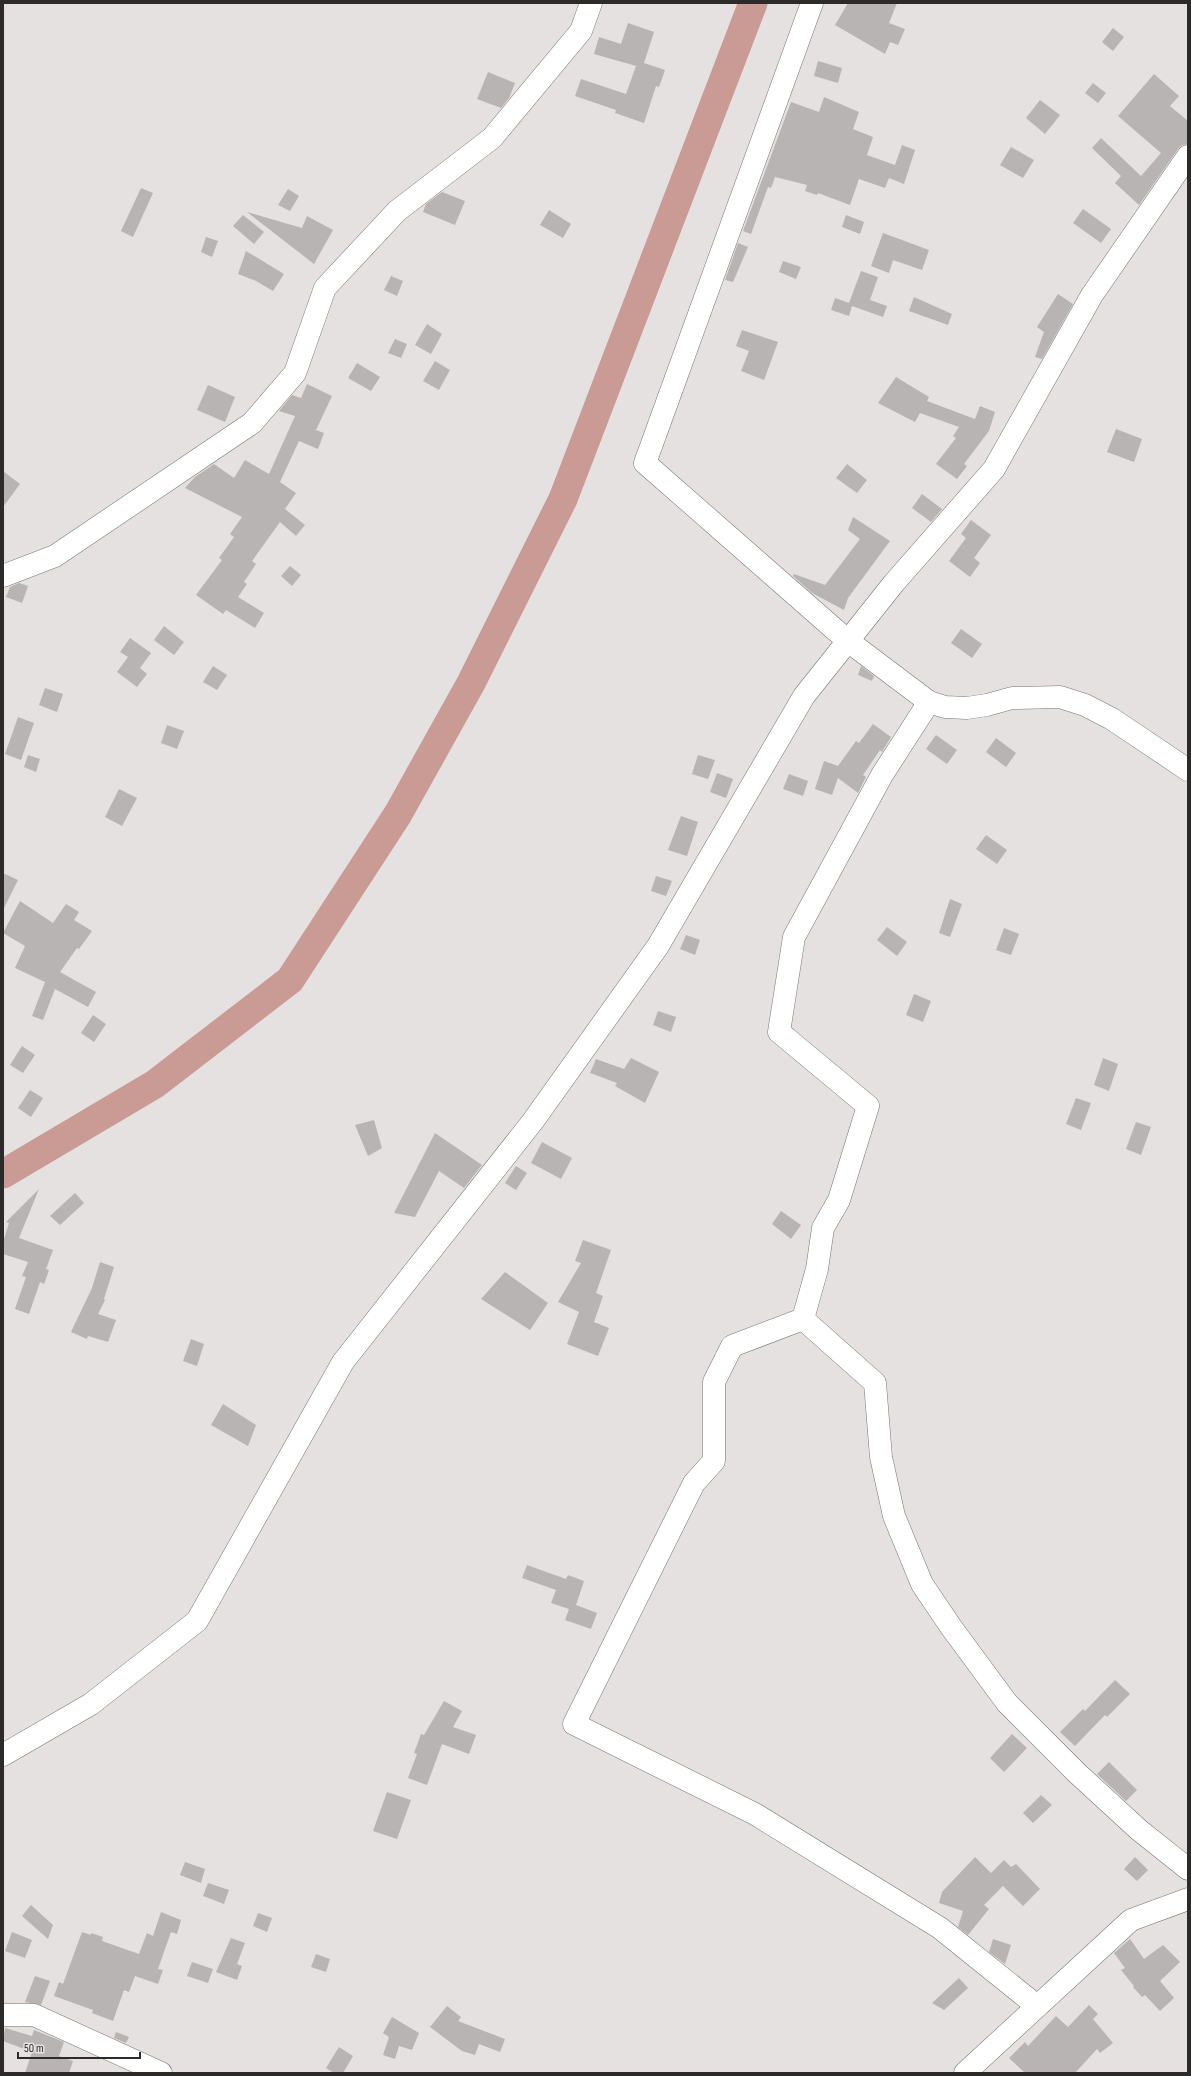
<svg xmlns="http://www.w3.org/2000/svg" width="1191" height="2076" font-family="'Sofia Sans Condensed',sans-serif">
  <rect width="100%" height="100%" fill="#e5e1e0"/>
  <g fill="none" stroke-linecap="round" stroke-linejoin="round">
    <polyline stroke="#c99b94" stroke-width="29" points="3,1174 155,1084 290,980 398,814 471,683 563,499 753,3"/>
  </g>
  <g fill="#b8b4b4">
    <polygon points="848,3 897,3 889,23 905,29 898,45 890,42 885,54 835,25"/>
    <polygon points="628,23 654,32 644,63 665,70 659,87 656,86 644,123 615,113 616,110 575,96 581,79 626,94 636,66 594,54 599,37 621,44"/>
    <polygon points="1113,28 1124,37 1113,51 1102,42"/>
    <polygon points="818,61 842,68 838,83 814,76"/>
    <polygon points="488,72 515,83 509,98 501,108 477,99"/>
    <polygon points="1154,74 1179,96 1170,106 1188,121 1188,144 1182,145 1178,149 1139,205 1115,183 1121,176 1092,148 1101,138 1141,176 1161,153 1118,116"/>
    <polygon points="1093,83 1106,93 1098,103 1085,93"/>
    <polygon points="824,97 859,112 853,129 873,137 867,155 895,165 902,145 915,150 904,184 889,178 885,188 859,179 850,205 818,193 817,195 805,191 807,185 775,177 771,188 768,187 751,234 743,231 791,102 819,112"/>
    <polygon points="1040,100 1060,115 1045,134 1026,118"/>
    <polygon points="1011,147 1034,160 1023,178 1000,165"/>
    <polygon points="141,188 153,193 133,237 121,231"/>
    <polygon points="288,189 299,196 290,211 278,205"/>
    <polygon points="442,192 465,201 455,225 423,212 426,204"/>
    <polygon points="1083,209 1111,229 1101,243 1073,223"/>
    <polygon points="549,210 571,224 563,238 540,225"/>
    <polygon points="247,212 302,228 307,216 333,230 314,264"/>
    <polygon points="243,215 264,232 254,244 233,226"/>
    <polygon points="846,215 864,222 860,234 842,227"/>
    <polygon points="883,233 929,250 922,270 893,260 889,273 871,266"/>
    <polygon points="206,237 218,241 212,257 201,252"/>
    <polygon points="738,243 748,247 733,282 725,280"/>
    <polygon points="246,251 284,274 273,291 256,281 238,274"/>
    <polygon points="783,261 801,267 796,279 779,272"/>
    <polygon points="861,271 878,277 870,300 887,306 883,317 852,306 849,316 831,310 835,298 849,303"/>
    <polygon points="391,276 403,281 397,296 384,290"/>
    <polygon points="1058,294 1073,304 1042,359 1035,357 1044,332 1037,327"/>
    <polygon points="914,297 952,314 948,325 909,311"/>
    <polygon points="427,324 442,334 431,354 415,345"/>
    <polygon points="742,330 778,342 764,380 741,371 749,351 736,346"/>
    <polygon points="395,339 407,344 401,358 388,353"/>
    <polygon points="435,361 450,370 439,390 423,381"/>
    <polygon points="357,363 380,377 371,391 348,378"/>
    <polygon points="896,377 929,397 927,401 975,419 980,406 995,412 989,431 964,464 967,466 957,479 936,464 956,438 953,436 959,427 920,413 915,422 878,403"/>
    <polygon points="307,384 332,396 316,430 324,433 318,449 299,441 280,482 296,493 285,509 305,525 296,536 280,522 252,561 256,564 244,582 247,584 238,597 264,613 255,628 226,610 223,614 196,595 222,560 219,558 234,537 230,534 242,517 185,488 195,477 214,464 234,478 245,460 269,474 295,416 279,411 292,395 301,398"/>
    <polygon points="208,385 235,397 225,422 197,410"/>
    <polygon points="1116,429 1142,439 1134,462 1107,452"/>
    <polygon points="847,464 867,480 857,493 836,478"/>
    <polygon points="3,471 20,484 3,507"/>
    <polygon points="922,494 942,509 931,522 912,508"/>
    <polygon points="853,517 890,541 848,598 844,610 812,593 793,576 794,574 825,585 860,539 848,530"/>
    <polygon points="971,520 991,535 974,558 980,563 970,577 949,561 966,538 961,534"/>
    <polygon points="290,566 301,575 292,586 281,576"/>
    <polygon points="19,583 28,586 22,603 6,597 10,587"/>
    <polygon points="164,626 184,642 174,655 154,640"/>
    <polygon points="961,629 982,644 972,658 951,643"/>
    <polygon points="130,638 151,653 140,668 147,674 137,687 117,672 128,657 120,652"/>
    <polygon points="213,666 227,675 217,690 203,682"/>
    <polygon points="861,666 874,676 872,681 858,675"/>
    <polygon points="45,688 63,694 57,712 39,705"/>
    <polygon points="18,717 34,723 21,760 5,754"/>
    <polygon points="873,724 891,737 882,752 880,750 863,775 866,777 858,793 838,778 832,795 815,789 824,761 838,766 856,741 859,743"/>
    <polygon points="167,725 184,731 177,749 161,743"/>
    <polygon points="936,735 957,750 947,764 926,749"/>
    <polygon points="996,738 1016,753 1006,767 986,752"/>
    <polygon points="28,755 40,759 36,772 24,767"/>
    <polygon points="698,755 715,760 708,779 692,774"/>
    <polygon points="717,773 733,779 726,798 710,792"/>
    <polygon points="789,774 808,781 803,796 783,789"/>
    <polygon points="119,789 137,798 122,826 105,817"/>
    <polygon points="681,816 698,822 687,856 668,850"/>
    <polygon points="986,835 1007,850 997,864 976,849"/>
    <polygon points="3,873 18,880 3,910"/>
    <polygon points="656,876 672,881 666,896 651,891"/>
    <polygon points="950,899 962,904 950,937 939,933"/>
    <polygon points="20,901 53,923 66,904 79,912 74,920 92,931 79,949 77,948 60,972 96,992 88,1007 55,989 43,1020 32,1016 45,982 15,968 25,946 3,933"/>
    <polygon points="887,927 907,942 897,956 877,940"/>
    <polygon points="1004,928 1019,934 1011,955 996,950"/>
    <polygon points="686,935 700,940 695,955 680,949"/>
    <polygon points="914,994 931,1001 923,1022 906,1015"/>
    <polygon points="658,1011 676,1017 671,1032 653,1025"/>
    <polygon points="93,1015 106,1024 94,1042 81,1033"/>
    <polygon points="22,1046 35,1055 23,1073 10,1065"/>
    <polygon points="631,1058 659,1072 645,1103 615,1086 617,1083 590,1073 596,1059 624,1069"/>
    <polygon points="1103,1058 1118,1064 1109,1091 1094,1085"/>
    <polygon points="30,1090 43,1098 31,1117 18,1108"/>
    <polygon points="1076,1098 1091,1103 1081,1130 1066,1124"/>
    <polygon points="374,1120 382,1148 368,1156 355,1125"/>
    <polygon points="1136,1122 1151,1127 1141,1155 1126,1149"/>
    <polygon points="435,1133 482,1165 464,1188 439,1171 415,1217 394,1213"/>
    <polygon points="542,1142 572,1158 561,1179 531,1163"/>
    <polygon points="516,1166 527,1173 516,1190 505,1183"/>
    <polygon points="39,1189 19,1238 53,1250 46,1269 49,1270 44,1284 40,1282 29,1314 15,1309 26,1277 22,1276 28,1262 3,1254 3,1242 9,1223 6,1222"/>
    <polygon points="75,1193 84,1203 60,1225 50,1216"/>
    <polygon points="781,1211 801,1225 791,1239 772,1224"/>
    <polygon points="583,1240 611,1250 596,1293 603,1296 594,1322 609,1328 598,1356 567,1344 579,1312 558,1302 581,1263 575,1261"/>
    <polygon points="100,1262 114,1267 104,1299 105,1300 98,1314 116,1320 108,1342 88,1336 87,1339 71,1332 92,1288"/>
    <polygon points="505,1272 548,1303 530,1330 481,1299"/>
    <polygon points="191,1339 204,1344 197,1366 183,1361"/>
    <polygon points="223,1404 256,1425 248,1446 211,1425"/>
    <polygon points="527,1565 566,1579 568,1575 584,1581 576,1605 597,1613 591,1629 565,1620 569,1609 551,1603 556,1590 522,1578"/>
    <polygon points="1115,1680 1130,1694 1107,1717 1105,1715 1075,1746 1060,1732 1083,1709 1085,1711"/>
    <polygon points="444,1701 462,1711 453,1727 476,1735 469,1754 442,1744 427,1785 408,1778 417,1754 414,1753 421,1734 424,1735"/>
    <polygon points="1012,1734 1027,1748 1004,1772 990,1758"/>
    <polygon points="1109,1762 1137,1790 1126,1801 1097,1774"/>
    <polygon points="387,1792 411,1800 397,1839 373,1831"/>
    <polygon points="1041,1795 1052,1805 1033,1823 1023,1813"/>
    <polygon points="975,1857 991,1873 1004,1860 1011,1867 1016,1864 1040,1889 1023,1906 1003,1886 984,1905 989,1909 968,1935 958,1927 963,1911 939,1903 942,1892"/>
    <polygon points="1135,1857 1148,1870 1137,1881 1124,1869"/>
    <polygon points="185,1862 205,1869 201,1883 180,1875"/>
    <polygon points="208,1883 229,1890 224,1904 203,1896"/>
    <polygon points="31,1905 53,1925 48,1939 22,1916"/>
    <polygon points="161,1912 181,1920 177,1934 171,1932 158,1969 163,1970 158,1984 135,1976 129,1992 124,1990 113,2021 92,2013 93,2010 54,1996 59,1982 63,1984 82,1932 91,1935 91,1933 103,1937 102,1941 139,1954 147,1933 153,1936"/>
    <polygon points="258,1913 272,1918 267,1932 253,1926"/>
    <polygon points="12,1932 32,1940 25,1958 5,1951"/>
    <polygon points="231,1938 245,1943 237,1964 242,1966 237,1980 216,1972"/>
    <polygon points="993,1939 1011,1945 1005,1964 989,1952"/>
    <polygon points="1130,1939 1144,1959 1163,1945 1180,1962 1160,1981 1174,1998 1160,2011 1145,1995 1142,1997 1133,1987 1134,1986 1121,1970 1125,1968 1114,1953"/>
    <polygon points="316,1954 330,1959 326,1972 311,1967"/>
    <polygon points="192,1962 213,1969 208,1983 187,1976"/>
    <polygon points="35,1976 50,1981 41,2005 25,2002"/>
    <polygon points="959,1978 968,1988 944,2010 932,2003"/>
    <polygon points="1089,2005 1098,2014 1093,2019 1113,2043 1100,2053 1097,2049 1075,2073 1025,2073 1009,2058 1025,2042 1028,2046 1056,2016 1068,2027"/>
    <polygon points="447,2006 461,2017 458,2021 505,2039 500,2052 479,2044 475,2055 462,2051 430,2027"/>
    <polygon points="392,2017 419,2033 412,2050 399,2046 395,2059 383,2055 389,2037 383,2033"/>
    <polygon points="5,2028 32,2036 34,2030 64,2042 59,2056 73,2061 69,2073 25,2073 32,2052 3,2041"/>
    <polygon points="116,2032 129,2037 126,2043 114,2038"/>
    <polygon points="339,2047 353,2056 343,2073 334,2073 326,2068"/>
  </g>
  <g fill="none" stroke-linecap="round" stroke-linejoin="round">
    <g stroke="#787574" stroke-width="23">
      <g id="minor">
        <polyline points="812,3 645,463 848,641 929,702 945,707 967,708 987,705 1012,698 1060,697 1085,705 1112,719 1188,770"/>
        <polyline points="3,576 55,556 252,423 295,373 325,288 397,211 492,138 581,31 591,3"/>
        <polyline points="929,702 882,775 794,937 779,1032 868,1106 839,1200 823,1228 817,1269 803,1319 732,1346 714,1382 714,1461 694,1483 574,1724 755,1814 940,1928 1037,2006"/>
        <polyline points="803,1319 875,1383 881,1457 894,1516 922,1584 951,1627 1007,1703 1078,1774 1139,1830 1188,1869"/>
        <polyline points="3,1755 91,1704 197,1621 343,1362 533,1121 658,946 804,696 894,583 994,469 1092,295 1188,156"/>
        <polyline points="3,2015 34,2015 161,2073"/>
        <polyline points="965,2073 1131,1920 1188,1899"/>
      </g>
    </g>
    <use href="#minor" stroke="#fff" stroke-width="22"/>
  </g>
  <rect width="1191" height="2076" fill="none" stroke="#2c2b2a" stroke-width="8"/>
  <path d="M18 2052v6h122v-6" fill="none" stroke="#2c2b2a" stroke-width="2"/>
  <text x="24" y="2052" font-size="12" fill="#2c2b2a" stroke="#e5e1e0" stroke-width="3" paint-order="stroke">50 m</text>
</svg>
